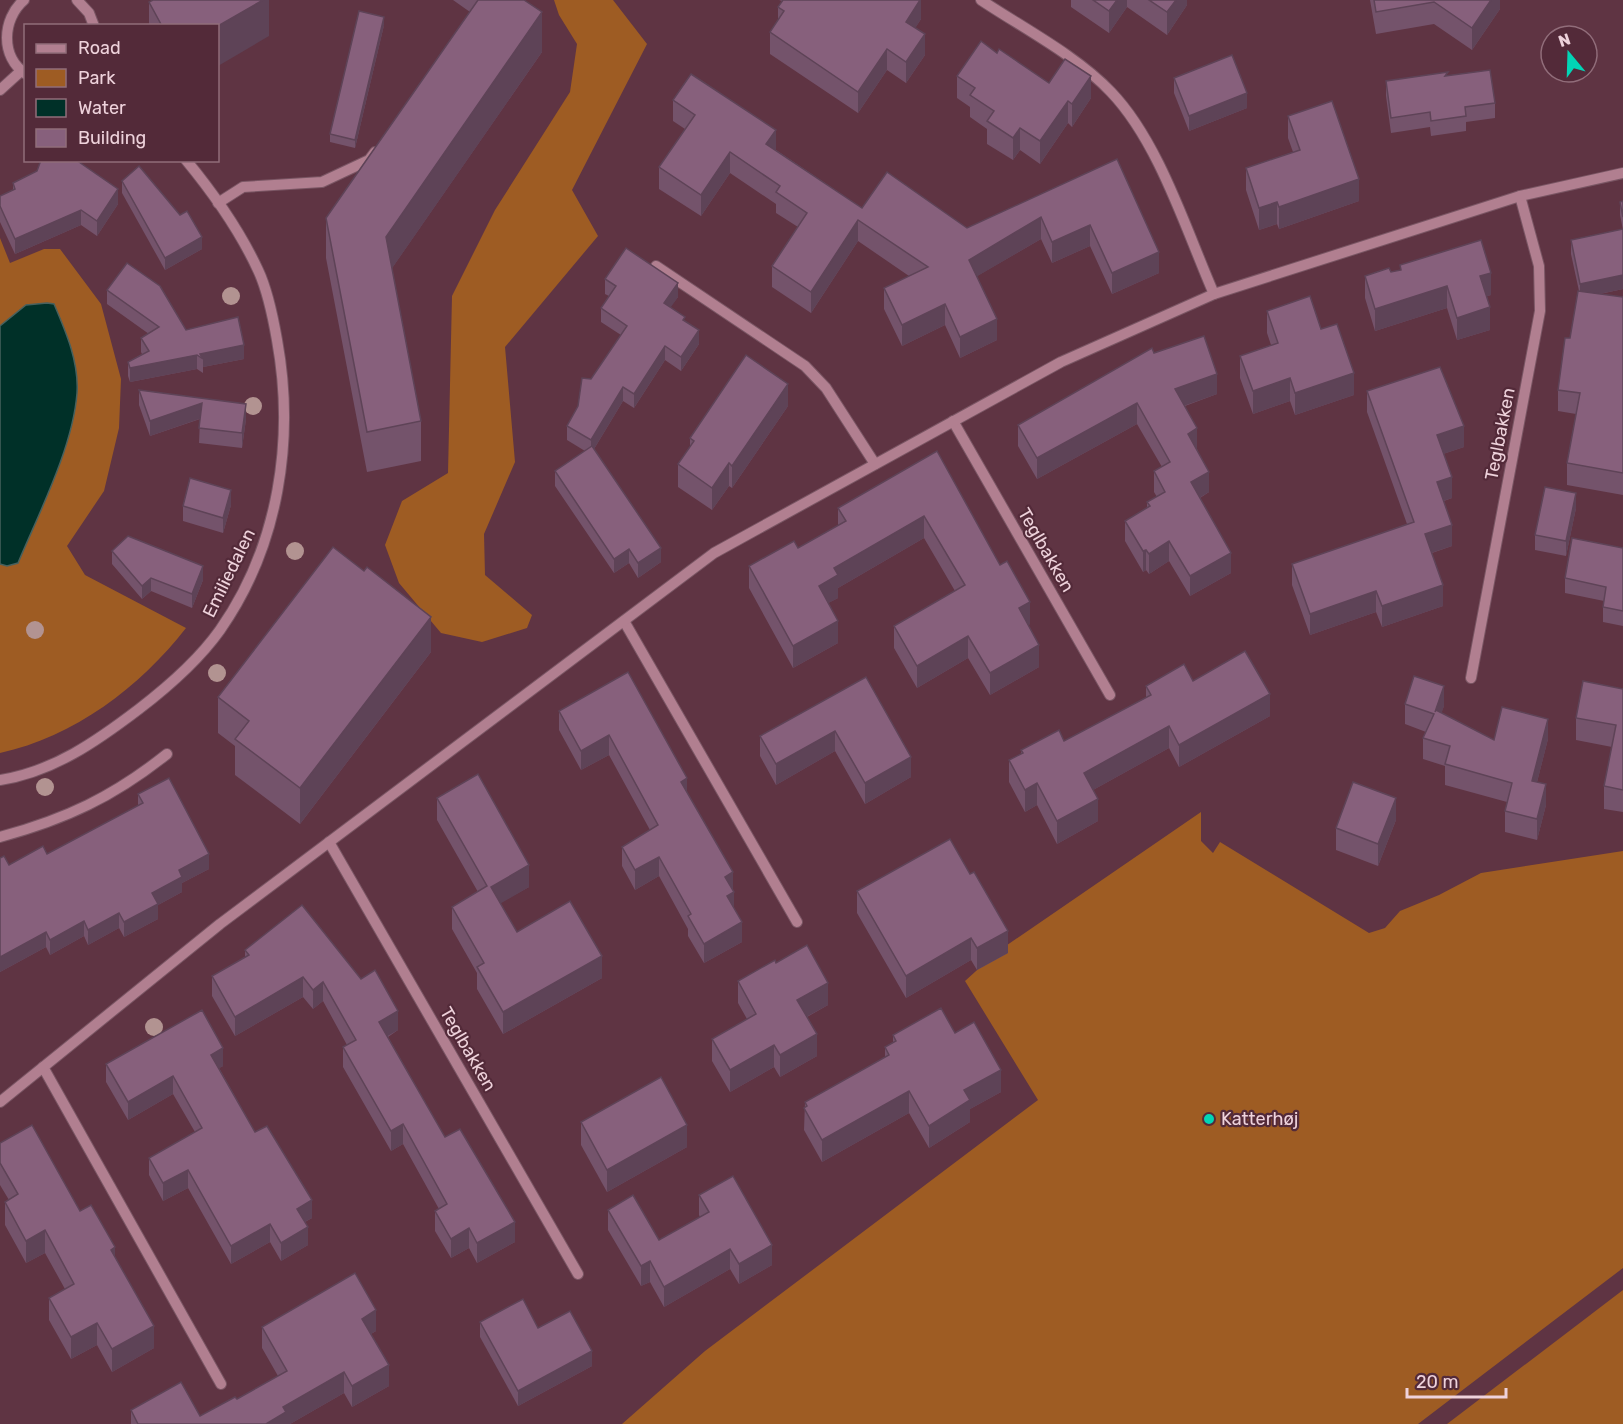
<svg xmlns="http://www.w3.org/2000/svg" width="1623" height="1424" font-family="Rubik,sans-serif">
  <rect width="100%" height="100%" fill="#5f3443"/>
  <g fill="#9e5c23">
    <polygon points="554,0 613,0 647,44 572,190 598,236 505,347 515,462 484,534 485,575 532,615 527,628 482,642 441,633 399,583 385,545 402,501 448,473 452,296 495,210 570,92 577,44 559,15"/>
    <path d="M0 238 10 263 44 249H60L101 304 121 379 119 428 104 491 67 546 85 575 186 628C140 687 74 737 0 753Z"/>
    <polygon points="1201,812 1201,841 1213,853 1220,842 1369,933 1385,928 1400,911 1439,895 1481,873 1623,851 1623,1268 1418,1424 622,1424 705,1351 1038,1100 965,981 997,952"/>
    <polygon points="1623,1290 1623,1424 1447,1424"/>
  </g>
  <path fill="#003028" stroke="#47615e" stroke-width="1.5" d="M47 303 54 304C66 332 79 362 77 393 73 447 39 513 18 563L7 566 0 564V326L26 305Z"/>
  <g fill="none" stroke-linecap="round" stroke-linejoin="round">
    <g stroke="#795563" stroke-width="12">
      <g id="minor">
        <path d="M24 0C2 19 0 57 26 74"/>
        <polyline points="77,0 89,13 94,26"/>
        <path d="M981 0C1023 28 1077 56 1111 92 1159 142 1186 230 1214 294"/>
        <polyline points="0,90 21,71"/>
        <polyline points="218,203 243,187 322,182 369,160 375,152"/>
        <polyline points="656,266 805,366 826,388 875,464"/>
        <polyline points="953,421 1110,695"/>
        <polyline points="624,621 797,922"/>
        <polyline points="1471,678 1540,311 1539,266 1520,196"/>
        <path d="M0 780C53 772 97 741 139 709 169 686 198 661 220 630 279 546 295 439 277 340 273 317 268 291 258 270 240 231 214 194 186 160"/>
        <path d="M0 837C66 819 113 797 167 754"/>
        <polyline points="329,842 578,1274"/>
        <polyline points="43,1067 221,1384"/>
        <polyline points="0,1102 220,924 714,553 1061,362 1214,294 1520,196 1623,173"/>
      </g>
    </g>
    <use href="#minor" stroke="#b17f90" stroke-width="10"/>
  </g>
  <g fill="#b29391">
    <circle cx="231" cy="296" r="9"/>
    <circle cx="253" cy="406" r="9"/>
    <circle cx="295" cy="551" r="9"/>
    <circle cx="35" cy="630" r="9"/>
    <circle cx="217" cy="673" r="9"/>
    <circle cx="45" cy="787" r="9"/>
    <circle cx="154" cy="1027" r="9"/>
  </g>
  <g fill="#74536b">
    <polygon points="269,0 269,36 218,26 149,26 149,2"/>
    <polygon points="453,0 524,0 542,52 392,268 421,421 421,461 367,472 326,258 326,218 470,12"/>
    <polygon points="779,0 921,0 921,19 915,28 925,55 906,83 887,70 858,113 770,54 770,32 778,20 778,7 782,1"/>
    <polygon points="1071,0 1187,0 1187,5 1167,35 1127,7 1109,33 1071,7"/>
    <polygon points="1370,0 1500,0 1500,9 1472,50 1434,24 1376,34"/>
    <polygon points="384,25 355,148 330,142 330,134"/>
    <polygon points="997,53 1049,83 1091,98 1072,127 1068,123 1040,164 1020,150 1013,160 987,144 987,129 970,117 970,107 957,98 957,76"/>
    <polygon points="1448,75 1495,103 1495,118 1466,122 1466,131 1431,136 1430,127 1391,133 1386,96 1386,81"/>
    <polygon points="1174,78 1247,108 1189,131 1174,93"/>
    <polygon points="673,100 776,150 862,208 967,228 1117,159 1159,273 1112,294 1090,246 1052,263 1041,239 977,276 997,340 960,358 945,325 902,346 884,309 884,288 909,276 858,241 811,313 772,287 772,266 798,227 776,213 776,204 730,173 701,216 659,189 659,167 685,129 673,121"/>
    <polygon points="1288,116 1359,201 1279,229 1277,224 1259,230 1246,190 1246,168 1293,152 1288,138"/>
    <polygon points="80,163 118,204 97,236 81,225 15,254 0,222 0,196 13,190 13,183"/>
    <polygon points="122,181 180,215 202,249 165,270 122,193"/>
    <polygon points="1623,201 1623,289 1600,294 1623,297 1623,495 1567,485 1567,463 1576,414 1558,411 1558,390 1570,338 1579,291 1571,254 1571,240 1623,230 1620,215 1620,202"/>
    <polygon points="1391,272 1491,295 1487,296 1490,330 1457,340 1447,308 1375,331 1365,298 1365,276"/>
    <polygon points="605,279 678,297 670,307 685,321 699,344 681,371 665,360 634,408 623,401 594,449 661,562 638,578 629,563 614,573 555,486 555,471 585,451 567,440 567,426 578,406 591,379 621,335 601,322 601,308 609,296 605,294"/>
    <polygon points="107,290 186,330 244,359 203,367 203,373 197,369 130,382 128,376 128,362 142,354 141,352 141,338 149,334 107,304"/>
    <polygon points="1267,311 1321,329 1354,395 1295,415 1290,401 1253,414 1240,378 1240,356 1271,345 1267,333"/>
    <polygon points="1154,353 1217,394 1185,406 1209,492 1200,498 1231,573 1190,596 1169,561 1149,574 1146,570 1143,572 1125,541 1125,521 1147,508 1147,502 1157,497 1154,492 1154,471 1162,467 1137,424 1037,479 1018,446 1018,425"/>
    <polygon points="139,390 246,419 242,448 199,443 200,419 150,436 139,405"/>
    <polygon points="1367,391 1464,447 1443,454 1452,498 1444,501 1452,546 1432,553 1443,606 1382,627 1376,612 1310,635 1292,585 1292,564 1407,524 1367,412"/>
    <polygon points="788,406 732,488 729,486 712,510 678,487 678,464 690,447 690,438"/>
    <polygon points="937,451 1030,624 1028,625 1039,667 990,695 968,658 917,688 894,648 894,626 955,591 924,538 838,588 838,598 828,603 838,643 793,668 749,588 749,566 798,548 838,526 838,508"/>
    <polygon points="231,505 223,533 183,521 183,506"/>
    <polygon points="1576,508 1566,556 1535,550 1535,535"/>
    <polygon points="1623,548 1623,626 1603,622 1603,607 1604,601 1565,593 1565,578"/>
    <polygon points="112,551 203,580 192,608 151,591 142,599 112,564"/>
    <polygon points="431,652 300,824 235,775 235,746 218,733 218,697"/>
    <polygon points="628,672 687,793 733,889 734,909 742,942 704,963 688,936 688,929 659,876 635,890 622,866 622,847 650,830 609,755 581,770 559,730 559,711"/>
    <polygon points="866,677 911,777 865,804 835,751 776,785 760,756 760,736"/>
    <polygon points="1193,681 1270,716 1179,767 1169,748 1093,790 1098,821 1057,844 1037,805 1025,812 1009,782 1009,760 1021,754 1021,750 1064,741 1146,698 1146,686"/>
    <polygon points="1623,689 1623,812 1604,809 1604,786 1612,747 1576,740 1576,718"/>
    <polygon points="1405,704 1444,706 1441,713 1494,740 1548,739 1537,782 1546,805 1537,840 1505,832 1505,811 1507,802 1445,785 1445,766 1423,759 1423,738 1426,732 1405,724"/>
    <polygon points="138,794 209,869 182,883 182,892 158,905 158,919 124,937 119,928 88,945 84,936 50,955 46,947 0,972 0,858 9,865 47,854 138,806"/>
    <polygon points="437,798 529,887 500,903 517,932 602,978 503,1034 477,989 477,973 452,929 452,907 478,892 437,820"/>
    <polygon points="1396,820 1378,866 1336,850 1336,828"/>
    <polygon points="857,891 1008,953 977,970 971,960 906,998 857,913"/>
    <polygon points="302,905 398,1030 388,1037 445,1137 515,1242 477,1263 469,1248 451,1258 435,1231 435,1211 439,1209 403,1144 391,1151 343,1067 343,1047 347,1045 323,1001 313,1009 303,997 235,1036 212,996 212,976 245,957 245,950"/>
    <polygon points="776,963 828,1005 807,1017 817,1056 780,1077 774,1067 730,1092 712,1061 712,1039 747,1019 738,1003 738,981"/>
    <polygon points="955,1033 1001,1092 970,1109 970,1122 929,1148 909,1113 822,1162 804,1130 805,1102 885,1057 885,1047 893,1042 893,1035"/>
    <polygon points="106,1064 223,1066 219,1068 255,1132 312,1218 305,1222 308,1245 281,1261 270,1242 231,1264 188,1188 163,1201 149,1175 149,1158 195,1132 173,1094 128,1120 106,1082"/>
    <polygon points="581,1122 687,1147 607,1192 581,1145"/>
    <polygon points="0,1143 80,1211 115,1257 154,1348 112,1372 97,1345 71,1359 49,1320 49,1298 65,1289 45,1253 26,1263 5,1225 5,1202 9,1200 0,1185"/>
    <polygon points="699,1195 772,1265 739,1284 730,1269 664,1307 650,1282 641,1286 608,1230 608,1210 659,1240 700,1217 699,1215"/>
    <polygon points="480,1322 538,1328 592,1366 518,1406 480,1337"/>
    <polygon points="262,1327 376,1331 371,1334 389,1386 352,1407 344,1393 290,1424 131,1424 131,1410 200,1416 237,1399 278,1376 262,1348"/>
  </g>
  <g fill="#5e4357">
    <polygon points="263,0 269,0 269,36 218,66 218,26"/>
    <polygon points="920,0 921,0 921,19 906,43 906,22"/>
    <polygon points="1117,0 1127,0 1127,7 1109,33 1109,11"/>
    <polygon points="1176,0 1187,0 1187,5 1167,35 1167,12"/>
    <polygon points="1491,0 1500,0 1500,9 1472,50 1472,28"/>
    <polygon points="542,12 542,52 386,277 386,237"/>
    <polygon points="384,17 384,25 355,148 355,140"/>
    <polygon points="925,34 925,55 906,83 906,62"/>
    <polygon points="887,49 887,70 858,113 858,92"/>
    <polygon points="1091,76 1091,98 1072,127 1072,104"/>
    <polygon points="1247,93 1247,108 1189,131 1189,116"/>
    <polygon points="1068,101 1068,123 1040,164 1040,141"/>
    <polygon points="1020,128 1020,150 1013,160 1013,138"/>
    <polygon points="776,130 776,151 766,144"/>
    <polygon points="730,152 730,173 701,216 701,195"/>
    <polygon points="1359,179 1359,201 1279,229 1279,207"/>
    <polygon points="118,189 118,204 97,236 97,221"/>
    <polygon points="1277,202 1277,224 1259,230 1259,208"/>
    <polygon points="81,210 81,225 15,254 15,239"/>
    <polygon points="1041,217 1041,239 969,281 969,260"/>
    <polygon points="858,220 858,241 811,313 811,292"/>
    <polygon points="1090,225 1090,246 1052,263 1052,242"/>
    <polygon points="202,237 202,249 165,270 165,258"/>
    <polygon points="1159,252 1159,273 1112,294 1112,273"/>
    <polygon points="1491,273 1491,295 1480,298 1480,276"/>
    <polygon points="1623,275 1623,289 1580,298 1580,284"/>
    <polygon points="678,283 678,297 664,317 664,303"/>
    <polygon points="1447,286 1447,308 1375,331 1375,309"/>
    <polygon points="945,304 945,325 902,346 902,325"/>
    <polygon points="1490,307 1490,330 1457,340 1457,318"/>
    <polygon points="997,319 997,340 960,358 960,337"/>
    <polygon points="699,330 699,344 681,371 681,357"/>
    <polygon points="244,345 244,359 203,367 203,359 200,354"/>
    <polygon points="665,346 665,360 634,408 634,394"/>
    <polygon points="197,355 197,369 130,382 130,368"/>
    <polygon points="1354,373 1354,395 1295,415 1295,393"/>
    <polygon points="1217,374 1217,394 1175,409 1175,389"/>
    <polygon points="1290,378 1290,401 1253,414 1253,391"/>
    <polygon points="788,384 788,406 732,488 732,466"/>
    <polygon points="623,387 623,401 591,454 591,440"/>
    <polygon points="202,403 202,418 150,436 150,421"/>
    <polygon points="1137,403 1137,424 1037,479 1037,458"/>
    <polygon points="246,404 246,419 242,448 242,433"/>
    <polygon points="1464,426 1464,447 1437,456 1437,435"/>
    <polygon points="1197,428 1197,449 1188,454 1188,434"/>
    <polygon points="729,463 729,486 712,510 712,488"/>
    <polygon points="1209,472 1209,492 1191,503 1191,482"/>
    <polygon points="1452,477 1452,498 1437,503 1437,482"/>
    <polygon points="231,490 231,505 223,533 223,518"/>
    <polygon points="1576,493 1576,508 1566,556 1566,541"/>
    <polygon points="924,516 924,538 838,588 838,598 819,608 819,586 834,568"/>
    <polygon points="1452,525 1452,546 1425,555 1425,534"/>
    <polygon points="1169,541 1169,561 1149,574 1149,554"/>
    <polygon points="661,548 661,562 638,578 638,563"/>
    <polygon points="629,549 629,563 614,573 614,559"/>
    <polygon points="1146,550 1146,570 1143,572 1143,551"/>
    <polygon points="1231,553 1231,573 1190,596 1190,576"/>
    <polygon points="203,566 203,580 192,608 192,594"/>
    <polygon points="151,578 151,591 142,599 142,586"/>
    <polygon points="1443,585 1443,606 1382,627 1382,606"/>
    <polygon points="1376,591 1376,612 1310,635 1310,614"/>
    <polygon points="1030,602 1030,624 1019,630 1019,608"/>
    <polygon points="431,617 431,652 300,824 300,788"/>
    <polygon points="838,621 838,643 793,668 793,646"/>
    <polygon points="968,636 968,658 917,688 917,666"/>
    <polygon points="1039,645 1039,667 990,695 990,673"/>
    <polygon points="1444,686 1444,706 1435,733 1435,712"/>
    <polygon points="1270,694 1270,716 1179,767 1179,745"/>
    <polygon points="1548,719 1548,739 1532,802 1532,781"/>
    <polygon points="1169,726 1169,748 1084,795 1084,773"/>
    <polygon points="835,731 835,751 776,785 776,764"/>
    <polygon points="609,735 609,755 581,770 581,751"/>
    <polygon points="911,757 911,777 865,804 865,783"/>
    <polygon points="687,778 687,797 681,782"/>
    <polygon points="1037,783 1037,805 1025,812 1025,790"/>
    <polygon points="1546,784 1546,805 1537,840 1537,819"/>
    <polygon points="1396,798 1396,820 1378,866 1378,844"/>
    <polygon points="1098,799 1098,821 1057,844 1057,821"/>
    <polygon points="209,854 209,869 182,883 182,892 158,905 158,919 124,937 124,922 152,893 179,870"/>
    <polygon points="659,857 659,876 635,890 635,870"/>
    <polygon points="529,865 529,887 491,909 491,887"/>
    <polygon points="733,872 733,891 725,877"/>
    <polygon points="734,892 734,911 727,896"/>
    <polygon points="119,913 119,928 88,945 88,930"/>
    <polygon points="84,921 84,936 50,955 50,940"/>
    <polygon points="742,922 742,942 704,963 704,944"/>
    <polygon points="1008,931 1008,953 977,970 977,948"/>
    <polygon points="46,932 46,947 0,972 0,957"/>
    <polygon points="971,938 971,960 906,998 906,976"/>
    <polygon points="602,956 602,978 503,1034 503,1012"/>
    <polygon points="303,977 303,997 235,1036 235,1017"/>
    <polygon points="323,982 323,1001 313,1009 313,990"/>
    <polygon points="828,983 828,1005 797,1022 797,1000"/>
    <polygon points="398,1011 398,1030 379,1041 379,1022"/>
    <polygon points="817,1034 817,1056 780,1077 780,1055"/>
    <polygon points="774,1045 774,1067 730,1092 730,1070"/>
    <polygon points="223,1048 223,1066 211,1073 211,1055"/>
    <polygon points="1001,1070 1001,1092 970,1109 970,1122 929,1148 929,1126 964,1090"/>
    <polygon points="173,1076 173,1094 128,1120 128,1102"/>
    <polygon points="909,1091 909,1113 822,1162 822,1140"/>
    <polygon points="403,1124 403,1144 391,1151 391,1131"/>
    <polygon points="687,1125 687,1147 607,1192 607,1170"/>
    <polygon points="188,1170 188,1188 163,1201 163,1183"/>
    <polygon points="312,1200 312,1218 297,1226 297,1209"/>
    <polygon points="515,1222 515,1242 477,1263 477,1243"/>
    <polygon points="270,1224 270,1242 231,1264 231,1246"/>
    <polygon points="308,1227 308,1245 281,1261 281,1243"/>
    <polygon points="469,1228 469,1248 451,1258 451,1239"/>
    <polygon points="45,1230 45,1253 26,1263 26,1241"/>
    <polygon points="772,1245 772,1265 739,1284 739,1264"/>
    <polygon points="115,1247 115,1269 111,1250"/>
    <polygon points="730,1249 730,1269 664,1307 664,1287"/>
    <polygon points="650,1261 650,1282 641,1286 641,1266"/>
    <polygon points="376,1310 376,1331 362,1339 362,1319"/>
    <polygon points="97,1323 97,1345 71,1359 71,1337"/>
    <polygon points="154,1326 154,1348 112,1372 112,1349"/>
    <polygon points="592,1351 592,1366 518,1406 518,1391"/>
    <polygon points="389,1365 389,1386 352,1407 352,1386"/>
    <polygon points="344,1372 344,1393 290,1424 266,1424 283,1407"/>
  </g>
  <g fill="#87607c" stroke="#5e4357" stroke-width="1.5">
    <polygon points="153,0 263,0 218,26 162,26 149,2"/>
    <polygon points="478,0 524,0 542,12 386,237 421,421 367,432 326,218"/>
    <polygon points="783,0 920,0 906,22 925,34 906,62 887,49 858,92 770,32 784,11 778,7"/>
    <polygon points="1093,0 1117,0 1109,11"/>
    <polygon points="1149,0 1176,0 1167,12"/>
    <polygon points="1374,0 1491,0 1472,28 1434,2 1376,12"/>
    <polygon points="359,11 384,17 355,140 330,134"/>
    <polygon points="981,41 997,53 999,49 1049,83 1065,59 1091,76 1072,104 1068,101 1040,141 1020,128 1013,138 987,121 994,111 970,95 975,88 957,76"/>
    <polygon points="1232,55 1247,93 1189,116 1174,78"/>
    <polygon points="1490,70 1495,103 1465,107 1466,116 1431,121 1430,112 1391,118 1386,81 1448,72 1445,76"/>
    <polygon points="691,74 776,130 766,144 862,208 887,172 967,228 1117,159 1159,252 1112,273 1090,225 1052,242 1041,217 969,260 997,319 960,337 945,304 902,325 884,288 928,267 858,220 811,292 772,266 807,213 776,192 780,186 730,152 701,195 659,167 695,115 673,100"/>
    <polygon points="1332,101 1359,179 1279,207 1277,202 1259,208 1246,168 1300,150 1288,116"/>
    <polygon points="41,160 76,160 118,189 97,221 81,210 15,239 0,206 0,196 15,189 13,183 37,171"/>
    <polygon points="139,166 180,215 187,211 202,237 165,258 122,181"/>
    <polygon points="1623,201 1623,217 1620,202"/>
    <polygon points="1623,229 1623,275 1580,284 1571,240"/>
    <polygon points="1481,240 1491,273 1480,276 1490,307 1457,318 1447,286 1375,309 1365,276 1389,268 1391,272 1401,270 1400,265"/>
    <polygon points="626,248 678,283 664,303 685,317 683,320 699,330 681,357 665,346 634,394 623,387 591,440 567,426 578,406 582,378 591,379 627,326 601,308 616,286 605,279"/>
    <polygon points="127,263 160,286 186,330 238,317 244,345 200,354 203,359 197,355 130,368 128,362 149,351 141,338 159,327 107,290"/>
    <polygon points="1578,291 1623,297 1623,473 1567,463 1580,393 1558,390 1565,338 1570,338"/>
    <polygon points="1310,296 1321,329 1337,324 1354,373 1295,393 1290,378 1253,391 1240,356 1278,343 1267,311"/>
    <polygon points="1204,336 1217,374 1175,389 1197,428 1188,434 1209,472 1191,482 1231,553 1190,576 1169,541 1149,554 1146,550 1143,551 1125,521 1150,506 1147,502 1165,492 1154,471 1170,462 1137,403 1037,458 1018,425 1152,348 1154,353"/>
    <polygon points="746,355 788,384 732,466 729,463 712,488 678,464 694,441 690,438"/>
    <polygon points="1440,367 1464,426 1437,435 1452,477 1437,482 1452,525 1425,534 1443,585 1382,606 1376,591 1310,614 1292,564 1414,522 1367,391"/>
    <polygon points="139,390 246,404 242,433 199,428 202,403 150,421"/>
    <polygon points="592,446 661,548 638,563 629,549 614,559 555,471"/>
    <polygon points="937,451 1000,565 1007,561 1030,602 1019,608 1039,645 990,673 968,636 917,666 894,626 965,585 924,516 834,568 838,575 819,586 838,621 793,646 749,566 794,541 798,548 846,521 838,508"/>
    <polygon points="190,478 231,490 223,518 183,506"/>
    <polygon points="1545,487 1576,493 1566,541 1535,535"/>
    <polygon points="128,536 203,566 192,594 151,578 142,586 112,551"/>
    <polygon points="1572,538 1623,548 1623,611 1603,607 1606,587 1565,578"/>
    <polygon points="333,547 364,571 367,567 431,617 300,788 235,739 249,721 218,697"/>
    <polygon points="1245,651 1270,694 1179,745 1169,726 1084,773 1098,799 1057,821 1037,783 1025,790 1009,760 1023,753 1021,750 1059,730 1064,741 1151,695 1146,686 1184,664 1193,681"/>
    <polygon points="628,672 687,778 681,782 733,872 725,877 734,892 727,896 742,922 704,944 688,916 691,914 659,857 635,870 622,847 658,825 609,735 581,751 559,711"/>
    <polygon points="1414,676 1444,686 1435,712 1436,710 1494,740 1502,707 1548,719 1532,781 1546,784 1537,819 1505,811 1512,783 1445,764 1450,746 1423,738 1434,714 1405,704"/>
    <polygon points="866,677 911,757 865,783 835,731 776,764 760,736"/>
    <polygon points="1583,681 1623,689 1623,790 1604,786 1616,725 1576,718"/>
    <polygon points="478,774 529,865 491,887 517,932 570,901 602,956 503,1012 477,967 484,963 452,907 487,886 437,798"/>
    <polygon points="169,778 209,854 179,870 182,877 152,893 158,904 124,922 119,913 88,930 84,921 50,940 46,932 0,957 0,858 4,856 9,865 43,846 47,854 143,803 138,794"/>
    <polygon points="1353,782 1396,798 1378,844 1336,828"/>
    <polygon points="950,839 970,874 974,872 1008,931 977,948 971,938 906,976 857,891"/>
    <polygon points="302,905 361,979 375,970 398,1011 379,1022 445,1137 460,1129 515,1222 477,1243 469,1228 451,1239 435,1211 447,1204 403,1124 391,1131 343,1047 356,1040 323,982 313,990 303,977 235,1017 212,976 249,955 245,950"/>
    <polygon points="807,945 828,983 797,1000 817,1034 780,1055 774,1045 730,1070 712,1039 756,1014 738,981 775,960 776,963"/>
    <polygon points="941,1008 955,1033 974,1022 1001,1070 964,1090 970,1100 929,1126 909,1091 822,1140 804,1108 807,1106 805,1102 889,1055 885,1047 896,1041 893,1035"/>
    <polygon points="202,1010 223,1048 211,1055 255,1132 267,1126 312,1200 297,1209 308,1227 281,1243 270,1224 231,1246 188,1170 163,1183 149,1158 202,1128 173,1076 128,1102 106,1064"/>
    <polygon points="661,1077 687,1125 607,1170 581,1122"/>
    <polygon points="32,1125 80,1211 91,1205 115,1247 111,1250 154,1326 112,1349 97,1323 71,1337 49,1298 74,1284 45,1230 26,1241 5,1202 18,1194 0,1163 0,1143"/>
    <polygon points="733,1176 772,1245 739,1264 730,1249 664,1287 650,1261 641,1266 608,1210 633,1195 659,1240 709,1212 699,1195"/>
    <polygon points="355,1273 376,1310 362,1319 389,1365 352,1386 344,1372 283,1407 286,1412 266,1424 138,1424 131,1410 181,1382 200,1416 235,1397 237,1399 287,1371 262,1327"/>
    <polygon points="523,1299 538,1328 570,1311 592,1351 518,1391 480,1322"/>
  </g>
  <circle fill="#02d5b6" stroke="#532a39" stroke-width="2" cx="1209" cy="1119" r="6"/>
  <g text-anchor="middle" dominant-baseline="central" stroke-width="4.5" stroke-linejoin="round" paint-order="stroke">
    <g font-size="18" fill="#eed2db" stroke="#532a39">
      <text transform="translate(1500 434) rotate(-79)">Teglbakken</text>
      <text transform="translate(1046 550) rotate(60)">Teglbakken</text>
      <text transform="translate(229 573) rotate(-64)">Emiliedalen</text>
      <text transform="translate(468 1049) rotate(60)">Teglbakken</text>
    </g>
    <g font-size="18" fill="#eed2db" stroke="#532a39" text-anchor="start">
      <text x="1221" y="1119">Katterhøj</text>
    </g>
  </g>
  <rect x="24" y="24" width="195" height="138" fill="#532a39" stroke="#916d7a" stroke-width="1.5"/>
  <rect x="36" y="44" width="30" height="9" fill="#b17f90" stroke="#916d7a" stroke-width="1.5"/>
  <text x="78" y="54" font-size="18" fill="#eed2db">Road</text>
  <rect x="36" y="69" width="30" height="18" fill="#9e5c23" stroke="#916d7a" stroke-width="1.5"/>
  <text x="78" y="84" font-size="18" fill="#eed2db">Park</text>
  <rect x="36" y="99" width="30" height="18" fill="#003028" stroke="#916d7a" stroke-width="1.5"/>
  <text x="78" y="114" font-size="18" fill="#eed2db">Water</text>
  <rect x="36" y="129" width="30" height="18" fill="#87607c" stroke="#916d7a" stroke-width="1.5"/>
  <text x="78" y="144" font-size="18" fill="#eed2db">Building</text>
  <g transform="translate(1569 54) rotate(341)"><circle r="28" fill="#532a39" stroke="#916d7a" stroke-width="1.5"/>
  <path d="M0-4.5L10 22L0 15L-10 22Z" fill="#02d5b6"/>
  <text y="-9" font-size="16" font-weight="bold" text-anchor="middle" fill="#eed2db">N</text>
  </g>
  <path d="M1407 1388v9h99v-9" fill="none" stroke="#eed2db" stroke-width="3"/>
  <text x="1416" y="1388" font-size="18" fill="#eed2db" stroke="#532a39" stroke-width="4.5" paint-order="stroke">20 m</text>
</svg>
